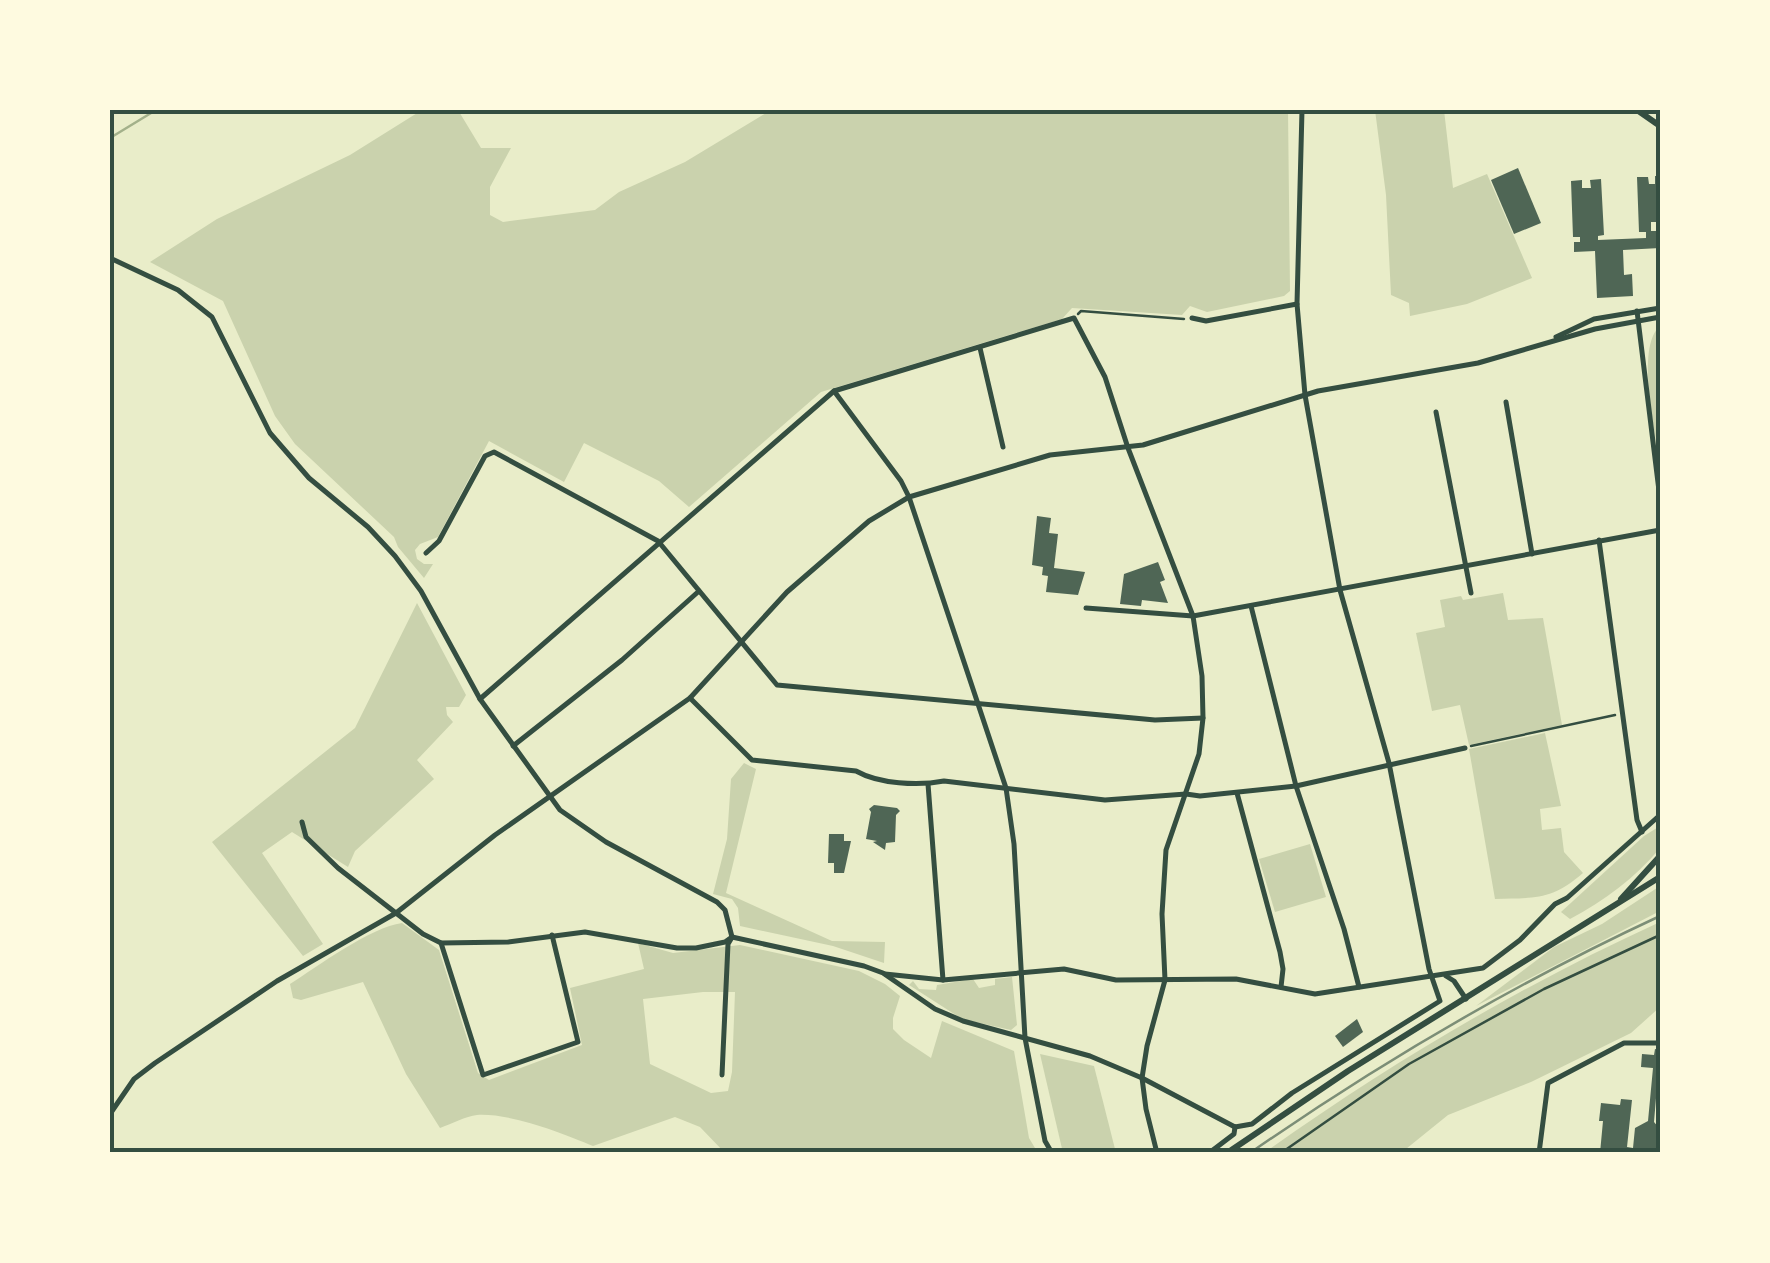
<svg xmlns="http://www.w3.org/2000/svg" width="1770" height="1263" font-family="Rubik,sans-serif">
  <rect width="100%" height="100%" fill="#e9edc9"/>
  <g fill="#cad2ad" fill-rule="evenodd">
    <polygon points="422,110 458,110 481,148 511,148 490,187 490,215 503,222 595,210 619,192 685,162 771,110 1288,110 1290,291 1284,296 1207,312 1190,306 1182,315 1072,308 1062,319 821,392 689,507 659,481 584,443 564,482 489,441 438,537 420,544 415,550 417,559 424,564 433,564 424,578 398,547 394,537 295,444 275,416 223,301 150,262 217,219 350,155"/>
    <polygon points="1375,110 1444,110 1453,188 1487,174 1532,278 1467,304 1410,316 1409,303 1391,295 1386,195"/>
    <path d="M1660 326V465C1656 433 1635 347 1660 326Z"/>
    <polygon points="1503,593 1508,620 1543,618 1562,725 1469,745 1460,705 1432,711 1416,633 1445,627 1440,600 1461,596 1463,600"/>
    <polygon points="417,603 466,695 459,707 446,707 447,715 453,722 417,760 434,779 355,851 348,867 292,832 262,853 323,944 303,956 212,842 355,728"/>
    <path d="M1545 733 1561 806 1540 809 1542 830 1561 828 1564 852 1583 873C1552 900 1535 898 1495 899L1469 749Z"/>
    <polygon points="744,763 756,769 726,893 832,941 885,942 884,963 833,946 740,926 738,908 732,899 713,894 727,839 731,779"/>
    <path d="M1660 826V848C1635 878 1604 901 1570 919L1561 912 1644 836Z"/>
    <polygon points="1310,844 1326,897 1275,912 1259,859"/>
    <polygon points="1660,886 1660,911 1476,1006 1554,947 1602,924"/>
    <path d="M1660 922V1007L1631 1033 1531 1082 1448 1115 1401 1153H1264C1389 1064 1520 986 1660 922Z"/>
    <path d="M402 923 439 950 478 1073 489 1080 582 1045 570 988 644 969 638 943 673 953 740 945 859 971 885 984 900 996 893 1018V1029L904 1040 931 1058 942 1021 1014 1051 1029 1138 1038 1153H725L700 1127 675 1117 593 1146C562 1133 511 1113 477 1115 466 1116 451 1124 440 1128L406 1074 363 982 301 1000 293 998 290 984C318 966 371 927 402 923ZM703 992H735L732 1072 728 1091 711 1093 650 1064 643 999Z"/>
    <polygon points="1012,977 1017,1025 1011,1030 962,1019 909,985 913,981 919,989 936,990 937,985 973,979 979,988 995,985 995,979"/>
    <polygon points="1040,1054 1094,1066 1116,1153 1063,1153"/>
  </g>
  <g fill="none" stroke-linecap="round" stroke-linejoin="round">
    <polyline stroke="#a3b18a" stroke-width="2.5" points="110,138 156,110"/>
  </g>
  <g fill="#4f6655">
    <polygon points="1518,168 1541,223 1514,234 1491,180"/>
    <polygon points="1655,176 1660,176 1660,222 1651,222 1651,231 1660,231 1660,248 1623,250 1624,275 1632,274 1633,296 1597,298 1595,251 1574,252 1574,242 1580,242 1580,237 1573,237 1571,181 1582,180 1582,188 1591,188 1590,180 1601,179 1604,235 1598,236 1598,240 1646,238 1646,232 1639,232 1637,177 1648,177 1649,184 1655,184"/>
    <polygon points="1037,516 1051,518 1049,533 1058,534 1054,568 1085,572 1078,595 1046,592 1048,576 1042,575 1043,567 1032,565"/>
    <polygon points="1158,562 1165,580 1160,582 1168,603 1142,600 1141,606 1120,604 1124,574"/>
    <polygon points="874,805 897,808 900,811 896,815 895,842 886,843 885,850 873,842 877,841 866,839 871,812 869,809"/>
    <polygon points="829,834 844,834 844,841 851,841 844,873 834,873 834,863 828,863"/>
    <polygon points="1357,1019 1363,1032 1343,1047 1335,1036"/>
    <polygon points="1655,1049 1660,1050 1654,1122 1660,1129 1660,1153 1600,1153 1603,1121 1599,1121 1601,1103 1620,1105 1621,1099 1632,1100 1627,1147 1633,1148 1635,1128 1648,1121 1653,1068 1641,1067 1642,1054 1654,1055"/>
  </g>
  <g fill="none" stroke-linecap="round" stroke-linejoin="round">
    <g stroke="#344e41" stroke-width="2.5">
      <polyline points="1078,314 1081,311 1184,319"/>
      <polyline points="1471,746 1615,715"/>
      <polyline points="1281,1153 1409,1064 1544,989 1660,935"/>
    </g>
    <g stroke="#344e41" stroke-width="5">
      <polyline points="110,258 178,290 212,317 270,433 309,478 368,527 395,556 421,591 480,699 560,810 606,842 717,902 725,910 732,937"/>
      <polyline points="1637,311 1660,499"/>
      <polyline points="1192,318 1206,321 1297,304"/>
      <polyline points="980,348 1003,447"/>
      <polyline points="834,391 901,481 909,497 1006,788 1014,844 1025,1038 1045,1141 1052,1153"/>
      <polyline points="1506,402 1532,554"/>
      <polyline points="1436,412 1471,593"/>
      <polyline points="1599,540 1637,820 1642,832"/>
      <polyline points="426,553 439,541 485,456 494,452 658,541 777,685 1155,720 1203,718"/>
      <polyline points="1251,606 1296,786 1344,929 1359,987"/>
      <polyline points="1086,608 1193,616 1660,530"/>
      <path d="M690 698 752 760 856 771C879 784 918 786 944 781L1105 800 1186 794 1200 796 1296 786 1465 748"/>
      <polyline points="480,699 834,391 1074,318 1105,377 1128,448 1193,616 1202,676 1203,718 1199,754 1166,850 1162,914 1165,980 1147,1046 1142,1078 1146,1109 1157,1153"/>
      <polyline points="513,746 622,660 699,591"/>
      <polyline points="928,784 943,980"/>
      <polyline points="1237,793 1280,952 1283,969 1281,987"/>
      <polyline points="302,822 306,837 338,868 423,934 441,943 508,942 585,932 677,948 696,948 725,942 732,937 864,966 883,973 935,1009 963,1021 1090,1056 1142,1078 1235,1127"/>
      <polyline points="441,943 483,1075 578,1042 552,935"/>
      <polyline points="885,974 943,980 1064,969 1116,980 1236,979 1315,994 1483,968 1520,940 1555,904 1567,898 1660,815"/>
      <polyline points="1446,976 1454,981 1466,999"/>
      <polyline points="722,1075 728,944 731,939"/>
      <polyline points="1235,1127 1252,1124 1292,1093 1440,1001 1429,969 1389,763 1340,590 1305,395 1297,304 1302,110"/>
      <polyline points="1209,1153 1234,1134 1235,1127"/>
      <polyline points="1539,1153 1548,1083 1624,1043 1660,1043"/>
    </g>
    <g stroke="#344e41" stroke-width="5">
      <polyline points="1556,337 1594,319 1660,308"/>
      <polyline points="110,1114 134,1079 155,1063 277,981 396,913 495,835 690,698 787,592 869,521 909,497 1050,455 1143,445 1318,391 1478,363 1595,329 1660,317"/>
    </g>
    <g stroke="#344e41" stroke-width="6">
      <polyline points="1637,110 1660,126"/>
      <polyline points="1621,899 1660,856"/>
      <polyline points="1227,1153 1348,1071 1660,877"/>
    </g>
    <path stroke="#7c8e77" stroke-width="2.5" d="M1250 1153C1381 1062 1516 983 1660 916"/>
  </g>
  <rect width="1770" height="1263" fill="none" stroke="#fefae0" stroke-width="225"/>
  <rect x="112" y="112" width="1546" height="1038" fill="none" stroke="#344e41" stroke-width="4"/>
</svg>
